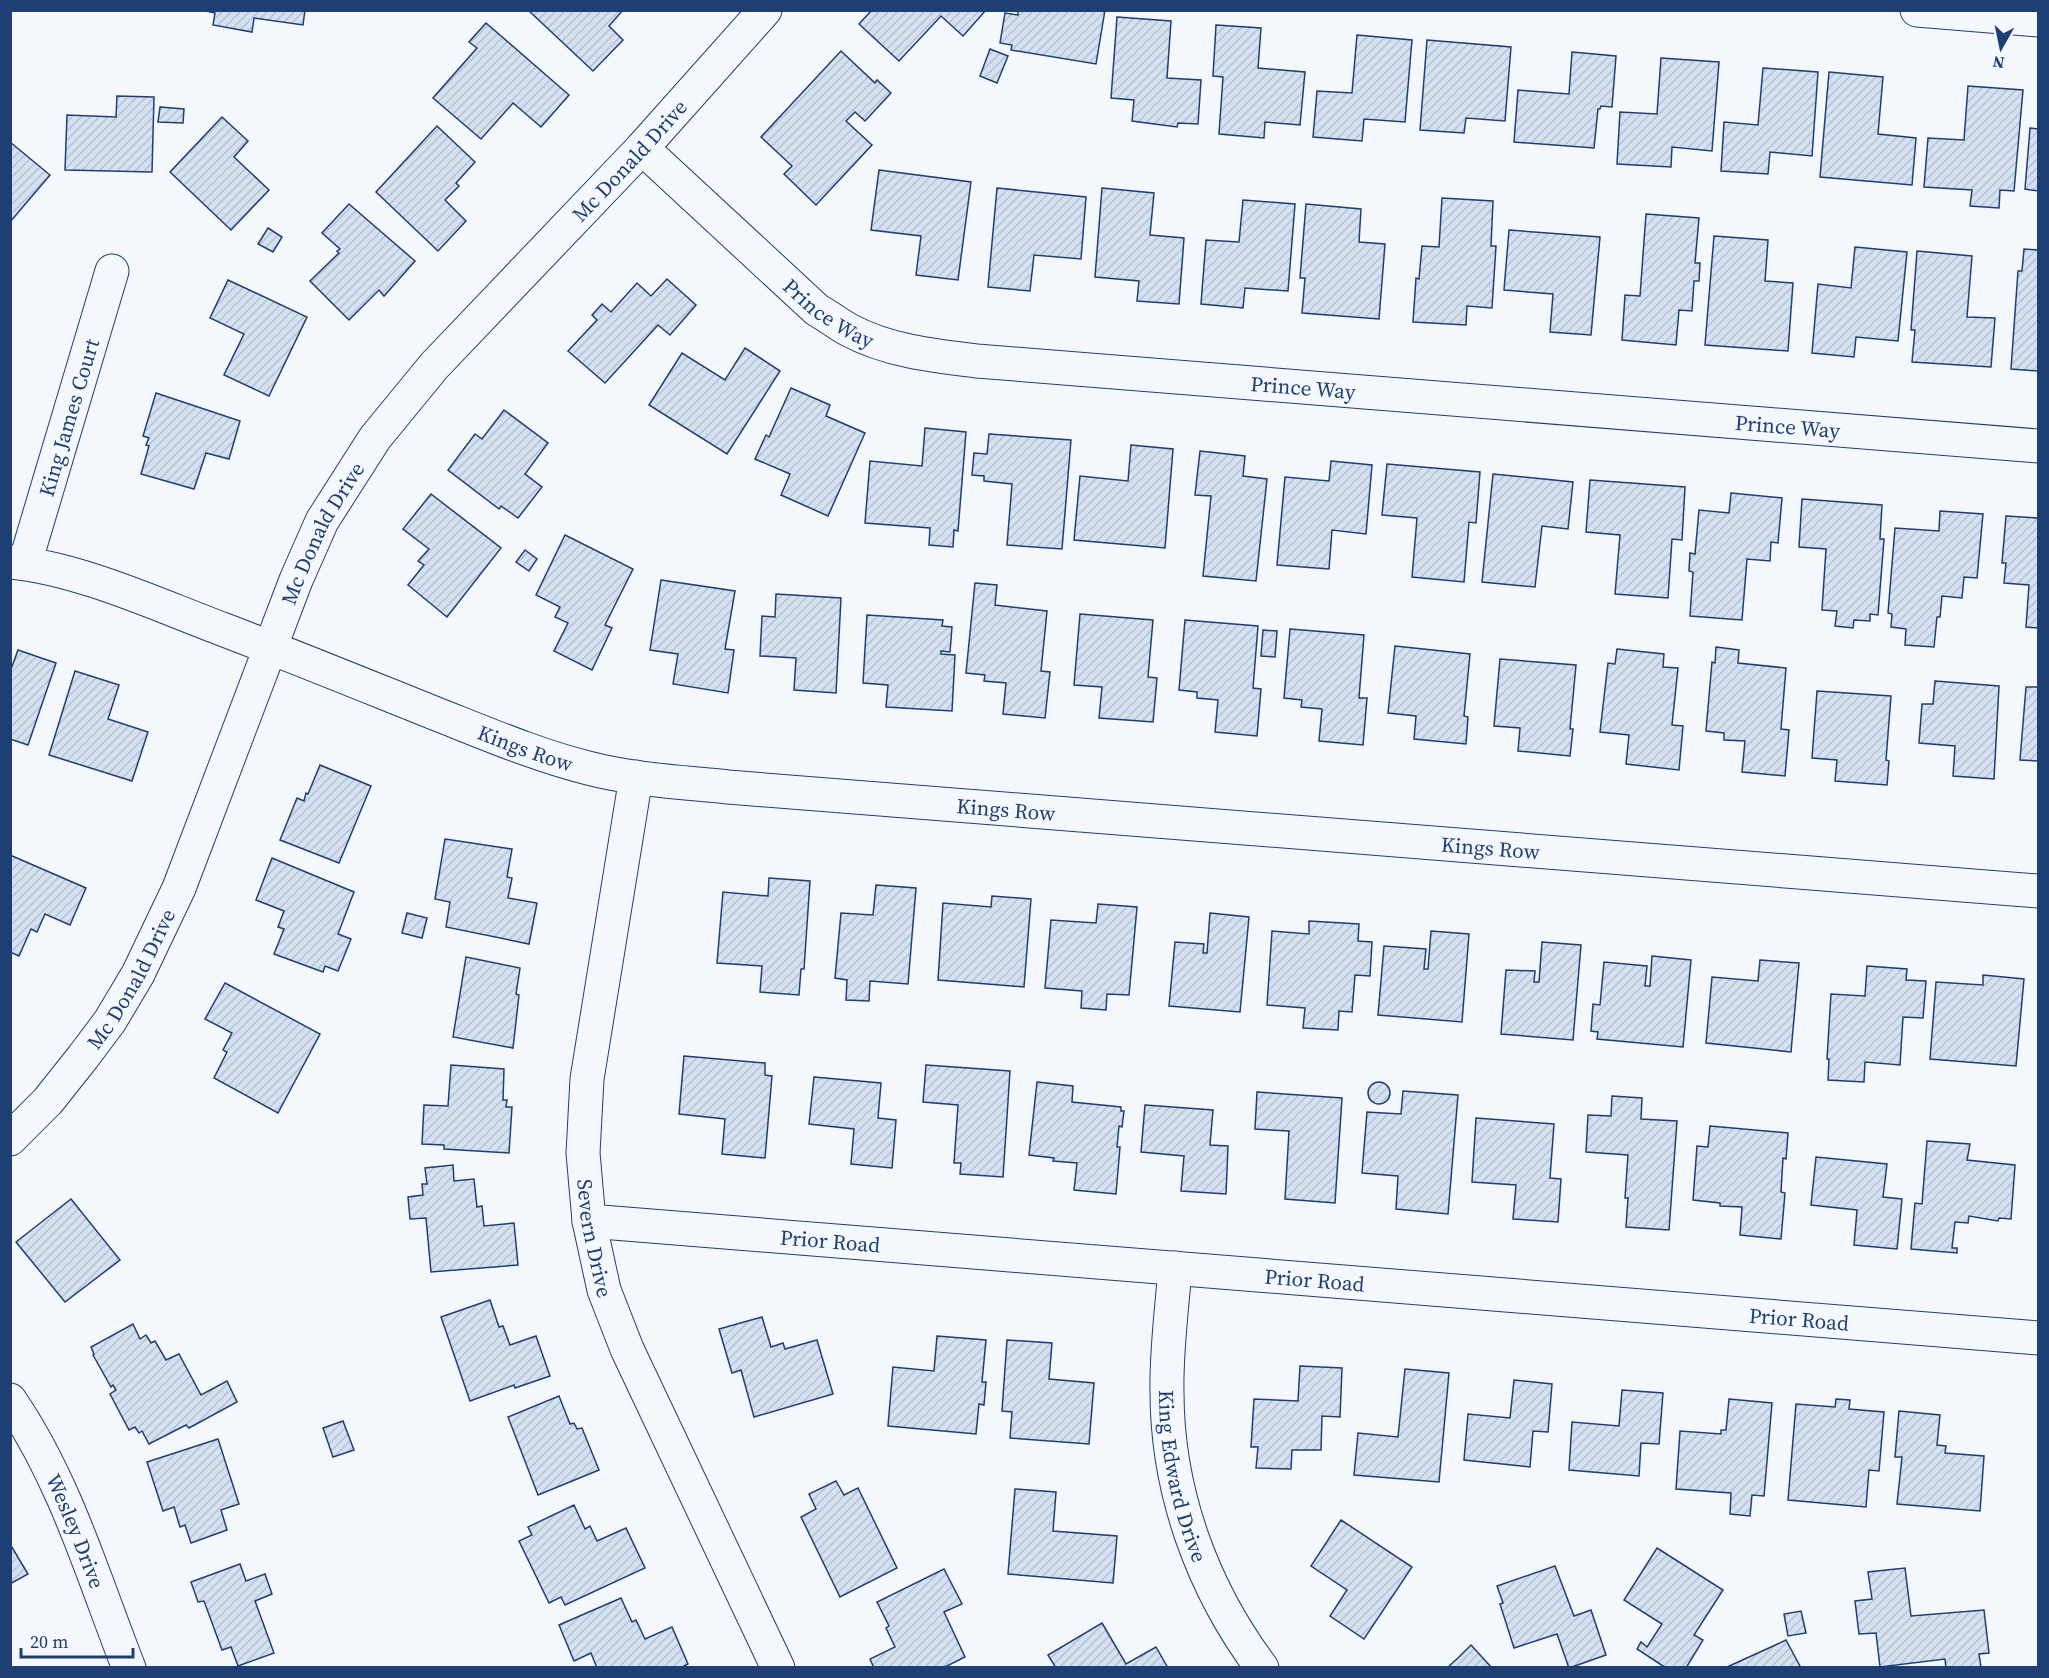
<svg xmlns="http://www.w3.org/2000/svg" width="2049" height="1678" font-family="'Source Serif 4',serif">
  <defs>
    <pattern id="building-hatch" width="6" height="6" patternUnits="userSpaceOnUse" patternTransform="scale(1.5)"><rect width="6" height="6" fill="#d5e0f0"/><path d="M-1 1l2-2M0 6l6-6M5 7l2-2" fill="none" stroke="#b6c1d1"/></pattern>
  </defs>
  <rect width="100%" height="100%" fill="#f4f7fb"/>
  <g fill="url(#building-hatch)" stroke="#1d3f73" stroke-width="1.5">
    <polygon points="201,10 305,10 303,25 254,18 252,32 213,25 215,13"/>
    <polygon points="528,10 623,10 609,26 623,40 593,71"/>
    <polygon points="872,10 986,10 963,36 941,16 899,61 859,24"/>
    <polygon points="1018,10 1105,10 1096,64 1011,50 1012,45 1000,43 1005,13 1018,15"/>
    <polygon points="1117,17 1171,21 1167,78 1201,80 1198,124 1178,123 1177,127 1132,121 1134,100 1111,98"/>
    <polygon points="486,23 569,95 541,127 513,103 481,139 433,98 477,48 469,42"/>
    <polygon points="1216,25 1261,28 1258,68 1305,72 1300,125 1265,122 1264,138 1219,134 1223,77 1213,76"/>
    <polygon points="1357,35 1412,40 1405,122 1364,119 1362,141 1313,137 1317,91 1352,93"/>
    <polygon points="1427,40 1511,47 1505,121 1466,118 1464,133 1420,130"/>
    <polygon points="990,49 1008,56 997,83 980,76"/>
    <polygon points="841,51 875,83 877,80 891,93 865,121 855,112 846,121 872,145 816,205 784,174 792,166 761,137"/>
    <polygon points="1572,52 1616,56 1612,107 1601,106 1600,109 1598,109 1594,148 1514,142 1518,90 1569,94"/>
    <polygon points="1661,58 1719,62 1712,151 1672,147 1671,167 1617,164 1620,112 1657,114"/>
    <polygon points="1763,68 1818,72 1812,156 1770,152 1768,174 1721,171 1724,122 1758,125"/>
    <polygon points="1829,72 1883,77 1878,134 1916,138 1912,185 1820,177"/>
    <polygon points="1968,86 2023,90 2014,191 2000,190 1999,208 1970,206 1972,190 1924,187 1928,138 1964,140"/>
    <polygon points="117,96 154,97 152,172 65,170 67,115 116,117"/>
    <polygon points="160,107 184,109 183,123 158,122"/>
    <polygon points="222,117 248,141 234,157 269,190 231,230 170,172"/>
    <polygon points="437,126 475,162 456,183 459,186 445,200 466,221 438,251 376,192"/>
    <polygon points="2030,128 2038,129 2038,191 2025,189"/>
    <polygon points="10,142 50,175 10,222"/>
    <polygon points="879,170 971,182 958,280 916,275 921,236 871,230"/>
    <polygon points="997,188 1086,197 1081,259 1034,255 1030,291 988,287"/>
    <polygon points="1102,188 1154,193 1150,235 1184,238 1179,304 1137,301 1139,281 1095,277"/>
    <polygon points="1442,198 1493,201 1491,246 1496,246 1492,308 1467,306 1466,325 1413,322 1416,278 1419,279 1422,246 1439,247"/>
    <polygon points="1243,200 1295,204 1288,291 1245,288 1243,308 1201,304 1206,240 1239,242"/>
    <polygon points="349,204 415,261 384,296 379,290 349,320 310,281 339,253 337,251 340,249 322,233"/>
    <polygon points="1306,204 1361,209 1359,242 1385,244 1379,319 1302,313 1305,278 1300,278"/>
    <polygon points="1646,214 1699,218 1695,263 1700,263 1699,281 1694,281 1692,311 1679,310 1676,345 1622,340 1625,295 1640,296"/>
    <polygon points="268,228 282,237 273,252 258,244"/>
    <polygon points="1509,230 1600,237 1591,335 1550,332 1553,294 1504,290"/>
    <polygon points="1714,236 1768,240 1765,281 1793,283 1788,351 1705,345"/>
    <polygon points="1855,247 1907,252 1898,341 1856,337 1854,357 1812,353 1818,284 1851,288"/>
    <polygon points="2024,249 2038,250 2038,371 2011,369 2018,271 2022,271"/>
    <polygon points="1917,251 1972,256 1967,317 1995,318 1991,367 1912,362 1915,330 1911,330"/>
    <polygon points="667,279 696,305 670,335 658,325 605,383 568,351 597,320 592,315 602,304 611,312 637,283 651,296"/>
    <polygon points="228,280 307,317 269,396 224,375 244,334 210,318"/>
    <polygon points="745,348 780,371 727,454 649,405 682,353 725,380"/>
    <polygon points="791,388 830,405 826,416 865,433 828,516 781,495 790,474 755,459 766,435 769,437"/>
    <polygon points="156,393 240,421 229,459 206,453 194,489 141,474 149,446 146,445 149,438 143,436"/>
    <polygon points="504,410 548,443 525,474 542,487 518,518 501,506 499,509 448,470 475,434 482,439"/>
    <polygon points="925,428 966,432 958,531 954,530 953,547 929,545 930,528 865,523 870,461 922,466"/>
    <polygon points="989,434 1071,440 1062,549 1007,545 1012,484 984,481 984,476 972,475 974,453 987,454"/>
    <polygon points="1131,445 1173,449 1165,548 1074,540 1080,476 1128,481"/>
    <polygon points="1200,451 1245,456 1243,476 1267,479 1256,581 1203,576 1211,496 1195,495"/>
    <polygon points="1331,461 1372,465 1366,534 1332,530 1329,569 1277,565 1285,477 1329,481"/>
    <polygon points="1387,464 1480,472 1476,523 1469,522 1464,582 1412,577 1417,518 1382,515"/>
    <polygon points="1493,474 1573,482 1568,529 1542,526 1535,587 1482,582"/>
    <polygon points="1590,480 1685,487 1682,540 1672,539 1668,598 1615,594 1620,535 1586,532"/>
    <polygon points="1731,493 1782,498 1778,543 1771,542 1770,561 1747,559 1742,620 1690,616 1693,572 1689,571 1690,553 1695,554 1699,510 1729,513"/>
    <polygon points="431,494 501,548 447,617 408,585 424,565 418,561 429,549 403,529"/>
    <polygon points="1802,499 1882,505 1880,539 1884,539 1878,615 1870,614 1870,621 1854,620 1853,628 1835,626 1837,611 1822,610 1826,549 1799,547"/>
    <polygon points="1940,511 1983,514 1977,578 1964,577 1962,598 1942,596 1940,617 1937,617 1934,647 1905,645 1906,629 1891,627 1892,614 1888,613 1895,528 1939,531"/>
    <polygon points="2006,516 2038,518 2038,628 2026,627 2029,585 2004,583 2006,563 2002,563"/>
    <polygon points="565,535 633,569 605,625 612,628 592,670 554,651 568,623 555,617 560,607 536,595"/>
    <polygon points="525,550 537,559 529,571 516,562"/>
    <polygon points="661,580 735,591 725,649 734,650 728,693 673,684 678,654 650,650"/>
    <polygon points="975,583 997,585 995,605 1047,611 1041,671 1050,672 1045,718 1003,714 1006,683 984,681 985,675 966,673"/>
    <polygon points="776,594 841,598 836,693 794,690 796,658 760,656 762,616 775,617"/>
    <polygon points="1080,614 1153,620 1148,677 1157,678 1153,722 1099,718 1102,687 1074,685"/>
    <polygon points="867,615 943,620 942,626 952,627 950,652 941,651 941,654 955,655 952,711 886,707 888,685 863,683"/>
    <polygon points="1185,620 1258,626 1253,688 1261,689 1257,736 1215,732 1218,700 1197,698 1197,692 1179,690"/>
    <polygon points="1290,629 1364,635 1359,698 1367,698 1363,745 1319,741 1322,709 1301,707 1302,700 1284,698"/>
    <polygon points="1263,630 1277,631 1275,657 1261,656"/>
    <polygon points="1395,646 1470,654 1464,716 1468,717 1466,744 1414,739 1416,716 1388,713"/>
    <polygon points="1716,647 1739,650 1738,663 1786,668 1781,729 1789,730 1785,776 1742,772 1745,741 1724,740 1724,733 1706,731 1712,662 1715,663"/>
    <polygon points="1617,649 1664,654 1663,667 1678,668 1672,725 1683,726 1679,770 1626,764 1629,735 1600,732 1608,663 1615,664"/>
    <polygon points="18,650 56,663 28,745 10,739 10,672"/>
    <polygon points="1500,659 1576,665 1570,729 1573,729 1570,756 1518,751 1520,728 1494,726"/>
    <polygon points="75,671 119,685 108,719 148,732 132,781 49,755"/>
    <polygon points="1935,681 1999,686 1994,779 1953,776 1955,746 1919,743 1922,704 1933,704"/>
    <polygon points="2026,687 2038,687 2038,761 2020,760"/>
    <polygon points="1817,691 1891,696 1886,760 1889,761 1887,785 1835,781 1837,760 1812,758"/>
    <polygon points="320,765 371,786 339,863 280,840 297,798 304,801 306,793 308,794"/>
    <polygon points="445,839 512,849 507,877 512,878 508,898 537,903 529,944 446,927 450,902 435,899"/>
    <polygon points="10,855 86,888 70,925 45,914 37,932 31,929 19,956 10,952"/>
    <polygon points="272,858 354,892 338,934 351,939 338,971 325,966 323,972 274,954 284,929 278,927 284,911 256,900"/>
    <polygon points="769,878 810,881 804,969 801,969 799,995 760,992 762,966 717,963 723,892 768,896"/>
    <polygon points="876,885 916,888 908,984 870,981 869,1001 846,1000 847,980 835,978 841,913 873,915"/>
    <polygon points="992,896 1031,899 1024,987 938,980 943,903 991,907"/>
    <polygon points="1098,904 1137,907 1129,995 1107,994 1106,1010 1081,1008 1082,991 1045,988 1051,920 1096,923"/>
    <polygon points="407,913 427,918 422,938 402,933"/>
    <polygon points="1210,913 1249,917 1240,1012 1169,1006 1175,942 1204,944 1203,953 1207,953"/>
    <polygon points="1309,921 1359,924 1358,941 1372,942 1370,976 1355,975 1352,1012 1339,1011 1338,1030 1303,1028 1305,1008 1267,1005 1272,931 1309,934"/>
    <polygon points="1431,931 1469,934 1462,1022 1378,1015 1384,946 1426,949 1424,969 1428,969"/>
    <polygon points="1542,942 1581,945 1573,1040 1501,1034 1506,970 1535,971 1534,982 1539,982"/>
    <polygon points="1652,956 1691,960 1683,1047 1597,1039 1598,1032 1591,1031 1593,1004 1600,1005 1604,962 1647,966 1645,986 1650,986"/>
    <polygon points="466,957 520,968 516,994 519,995 513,1048 453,1037"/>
    <polygon points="1760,960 1799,963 1791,1052 1706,1043 1712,977 1758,981"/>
    <polygon points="1867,966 1907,969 1906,980 1926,981 1923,1018 1903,1017 1900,1065 1865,1062 1864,1082 1828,1080 1829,1059 1827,1059 1831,994 1865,996"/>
    <polygon points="1983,975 2024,979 2016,1066 1930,1059 1936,982 1983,985"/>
    <polygon points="225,983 320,1034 278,1113 214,1078 227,1052 223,1050 232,1033 205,1019"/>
    <polygon points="684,1056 765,1063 765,1075 772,1076 765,1158 722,1154 725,1119 679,1114"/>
    <polygon points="451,1065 504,1069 503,1100 507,1100 506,1107 512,1107 509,1153 444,1149 444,1145 422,1144 424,1105 448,1106"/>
    <polygon points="926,1065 1010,1071 1003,1177 960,1174 961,1163 954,1163 958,1105 923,1102"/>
    <polygon points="814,1077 881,1083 878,1118 896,1120 892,1168 851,1164 854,1129 809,1124"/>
    <polygon points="1037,1082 1073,1086 1072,1102 1121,1107 1121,1111 1124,1111 1122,1127 1119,1126 1117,1147 1120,1147 1116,1194 1074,1190 1077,1163 1053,1161 1054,1158 1029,1155"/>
    <circle cx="1379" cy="1093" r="11"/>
    <polygon points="1403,1091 1458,1095 1448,1214 1396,1209 1398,1176 1362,1173 1367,1112 1401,1114"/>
    <polygon points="1257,1092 1342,1098 1335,1203 1285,1199 1289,1131 1255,1129"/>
    <polygon points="1612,1096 1642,1098 1641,1119 1677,1121 1669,1230 1626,1227 1628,1198 1625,1198 1628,1155 1586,1152 1588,1115 1611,1116"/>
    <polygon points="1145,1105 1213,1110 1210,1145 1228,1146 1226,1194 1181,1191 1184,1156 1141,1152"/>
    <polygon points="1476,1118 1554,1124 1550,1178 1561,1179 1558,1222 1513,1219 1516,1185 1472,1182"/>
    <polygon points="1710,1126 1788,1133 1786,1159 1783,1158 1781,1192 1785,1193 1781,1239 1740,1235 1742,1207 1720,1206 1720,1203 1693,1200 1697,1146 1708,1147"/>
    <polygon points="1927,1141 1970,1144 1967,1160 2015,1165 2011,1219 1999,1218 1998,1221 1969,1216 1968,1223 1955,1222 1952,1248 1957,1248 1957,1253 1911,1249 1915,1203 1922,1204"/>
    <polygon points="1816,1157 1887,1164 1883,1197 1902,1199 1897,1249 1854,1245 1857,1210 1811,1205"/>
    <polygon points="453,1165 454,1181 474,1179 477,1207 482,1206 484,1226 514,1223 518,1265 431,1272 426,1218 410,1219 408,1197 423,1195 422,1184 427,1184 425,1168"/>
    <polygon points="71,1199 120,1260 65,1302 16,1242"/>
    <polygon points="490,1300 499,1327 503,1326 510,1345 536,1336 550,1376 515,1388 514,1385 470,1401 441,1317"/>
    <polygon points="762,1317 771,1347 783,1343 785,1349 817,1340 833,1394 754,1417 741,1370 732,1373 719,1329"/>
    <polygon points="133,1324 140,1339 146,1335 151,1343 155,1341 166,1360 179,1354 201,1395 227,1381 237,1402 189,1428 186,1425 149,1444 142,1431 139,1433 135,1427 129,1430 110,1394 116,1390 113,1385 111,1387 93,1355 94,1354 91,1347"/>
    <polygon points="937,1336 986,1340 982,1382 986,1382 984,1405 979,1404 976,1434 888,1426 893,1367 934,1371"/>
    <polygon points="1007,1340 1052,1343 1049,1379 1094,1383 1089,1444 1010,1438 1012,1412 1002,1411"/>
    <polygon points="1300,1366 1342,1368 1340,1417 1322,1416 1321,1450 1292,1450 1291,1469 1256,1468 1258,1447 1251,1447 1254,1399 1298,1401"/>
    <polygon points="1405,1369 1449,1373 1439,1482 1354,1475 1358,1433 1398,1437"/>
    <polygon points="1514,1380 1552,1384 1548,1432 1533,1431 1530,1467 1464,1460 1468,1414 1510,1418"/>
    <polygon points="1622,1390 1663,1393 1659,1444 1641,1443 1639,1476 1569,1470 1572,1422 1619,1426"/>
    <polygon points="559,1396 570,1424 574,1423 577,1429 582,1428 599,1470 538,1495 508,1417"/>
    <polygon points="1729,1399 1772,1403 1764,1496 1752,1495 1750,1516 1730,1514 1731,1493 1676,1489 1680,1431 1721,1434 1721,1430 1726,1430"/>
    <polygon points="1836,1399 1850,1400 1849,1409 1884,1412 1879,1471 1869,1470 1866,1507 1788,1500 1796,1404 1835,1407"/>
    <polygon points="1899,1411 1940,1415 1937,1445 1946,1446 1945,1453 1984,1456 1980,1511 1897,1504 1902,1457 1895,1457"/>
    <polygon points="343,1421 354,1450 333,1457 323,1428"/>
    <polygon points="218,1439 239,1504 221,1510 227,1530 191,1543 185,1525 180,1527 174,1507 163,1511 147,1462"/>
    <polygon points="836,1481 844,1495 858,1488 897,1568 840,1597 801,1517 816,1509 809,1494"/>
    <polygon points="1015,1489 1056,1492 1053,1531 1117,1536 1113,1583 1008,1574"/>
    <polygon points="574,1505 585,1529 590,1526 597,1541 626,1528 645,1568 565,1605 561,1597 549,1603 519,1541 532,1535 528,1527"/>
    <polygon points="1341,1520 1412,1567 1364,1639 1330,1616 1347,1590 1311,1566"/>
    <polygon points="10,1544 28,1574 10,1584"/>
    <polygon points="1657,1548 1723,1590 1694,1635 1703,1640 1686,1668 1666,1668 1637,1649 1641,1642 1647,1647 1662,1624 1624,1600"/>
    <polygon points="240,1564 246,1581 265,1574 272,1594 255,1601 274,1653 238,1666 231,1647 222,1650 204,1601 198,1602 191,1582"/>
    <polygon points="1555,1566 1574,1616 1591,1610 1606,1655 1569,1668 1557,1634 1514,1648 1500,1604 1503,1603 1497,1586"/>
    <polygon points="1905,1568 1911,1616 1984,1610 1989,1653 1979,1654 1981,1667 1946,1668 1945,1659 1880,1667 1876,1633 1859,1634 1855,1601 1872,1599 1868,1572"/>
    <polygon points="944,1569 962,1604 944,1612 965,1657 943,1668 874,1668 870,1659 895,1647 886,1628 889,1626 877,1602"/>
    <polygon points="621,1598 632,1622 636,1620 645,1639 672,1627 688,1664 681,1668 597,1668 591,1653 574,1661 559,1625"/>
    <polygon points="1801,1611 1806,1633 1788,1636 1784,1614"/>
    <polygon points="1102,1623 1126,1664 1156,1647 1168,1668 1056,1668 1048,1655"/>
    <polygon points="1786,1640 1801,1668 1727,1667 1771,1647"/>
    <polygon points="1471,1645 1492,1668 1447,1668 1458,1658"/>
  </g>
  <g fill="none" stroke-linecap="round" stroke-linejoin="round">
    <g stroke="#1d3f73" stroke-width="35">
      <g id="minor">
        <polyline points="1917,10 2038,20"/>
        <path id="s1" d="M642 148 817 310C828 316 838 324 849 330 888 351 934 356 977 361L2038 446"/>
        <path id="s2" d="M25 563 112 271"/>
        <path id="s3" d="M636 777 587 1079 583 1153 589 1221 604 1290 627 1349 778 1668"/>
        <path id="s4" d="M10 1139 48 1101 83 1057 110 1021 138 974 179 888 296 580 322 521 375 438 434 366 642 148 765 10"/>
        <path id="s5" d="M589 1221 2038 1338"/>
        <path id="s6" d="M1175 1268C1172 1309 1166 1351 1167 1392 1167 1491 1202 1588 1262 1668"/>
        <path id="s7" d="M10 1400C66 1482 93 1577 129 1668"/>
      </g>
    </g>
    <g stroke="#1d3f73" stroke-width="35">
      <g id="secondary">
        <path id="s8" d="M10 562C78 568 158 605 222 629 293 656 364 685 434 713 485 733 536 755 588 768 634 780 682 782 728 787L2038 891"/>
      </g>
    </g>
    <use href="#minor" stroke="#f4f7fb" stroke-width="33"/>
    <use href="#secondary" stroke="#f4f7fb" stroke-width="33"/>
  </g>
  <g text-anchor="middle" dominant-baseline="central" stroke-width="4.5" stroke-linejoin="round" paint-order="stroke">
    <g font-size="21" fill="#1d3f73" stroke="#f4f7fb">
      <text stroke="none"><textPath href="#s4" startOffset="1174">Mc Donald Drive</textPath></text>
      <text stroke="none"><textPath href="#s1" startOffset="250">Prince Way</textPath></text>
      <text stroke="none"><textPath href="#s1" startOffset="736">Prince Way</textPath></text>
      <text stroke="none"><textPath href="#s2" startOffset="152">King James Court</textPath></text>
      <text stroke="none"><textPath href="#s1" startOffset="1222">Prince Way</textPath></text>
      <text stroke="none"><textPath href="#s4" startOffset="688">Mc Donald Drive</textPath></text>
      <text stroke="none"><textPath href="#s8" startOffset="549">Kings Row</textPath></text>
      <text stroke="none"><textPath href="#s8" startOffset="1035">Kings Row</textPath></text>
      <text stroke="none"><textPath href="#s8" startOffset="1521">Kings Row</textPath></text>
      <text stroke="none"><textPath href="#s4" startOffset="202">Mc Donald Drive</textPath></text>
      <text stroke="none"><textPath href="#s3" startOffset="466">Severn Drive</textPath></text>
      <text stroke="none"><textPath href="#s5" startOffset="242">Prior Road</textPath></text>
      <text stroke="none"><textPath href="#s5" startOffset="728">Prior Road</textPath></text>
      <text stroke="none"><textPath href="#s5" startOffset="1214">Prior Road</textPath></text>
      <text stroke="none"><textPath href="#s6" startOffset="210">King Edward Drive</textPath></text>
      <text stroke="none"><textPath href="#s7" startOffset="147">Wesley Drive</textPath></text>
    </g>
  </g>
  <rect width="2049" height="1678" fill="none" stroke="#1d3f73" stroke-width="24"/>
  <g transform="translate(2001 48) rotate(189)" stroke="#f4f7fb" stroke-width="4.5" paint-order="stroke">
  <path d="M0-4.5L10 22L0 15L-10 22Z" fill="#1d3f73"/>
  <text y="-9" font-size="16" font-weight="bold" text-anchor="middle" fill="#1d3f73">N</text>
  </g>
  <path d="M21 1648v9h112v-9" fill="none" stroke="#1d3f73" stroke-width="3"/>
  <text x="30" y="1648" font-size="18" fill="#1d3f73" stroke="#f4f7fb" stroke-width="4.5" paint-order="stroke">20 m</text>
</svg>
